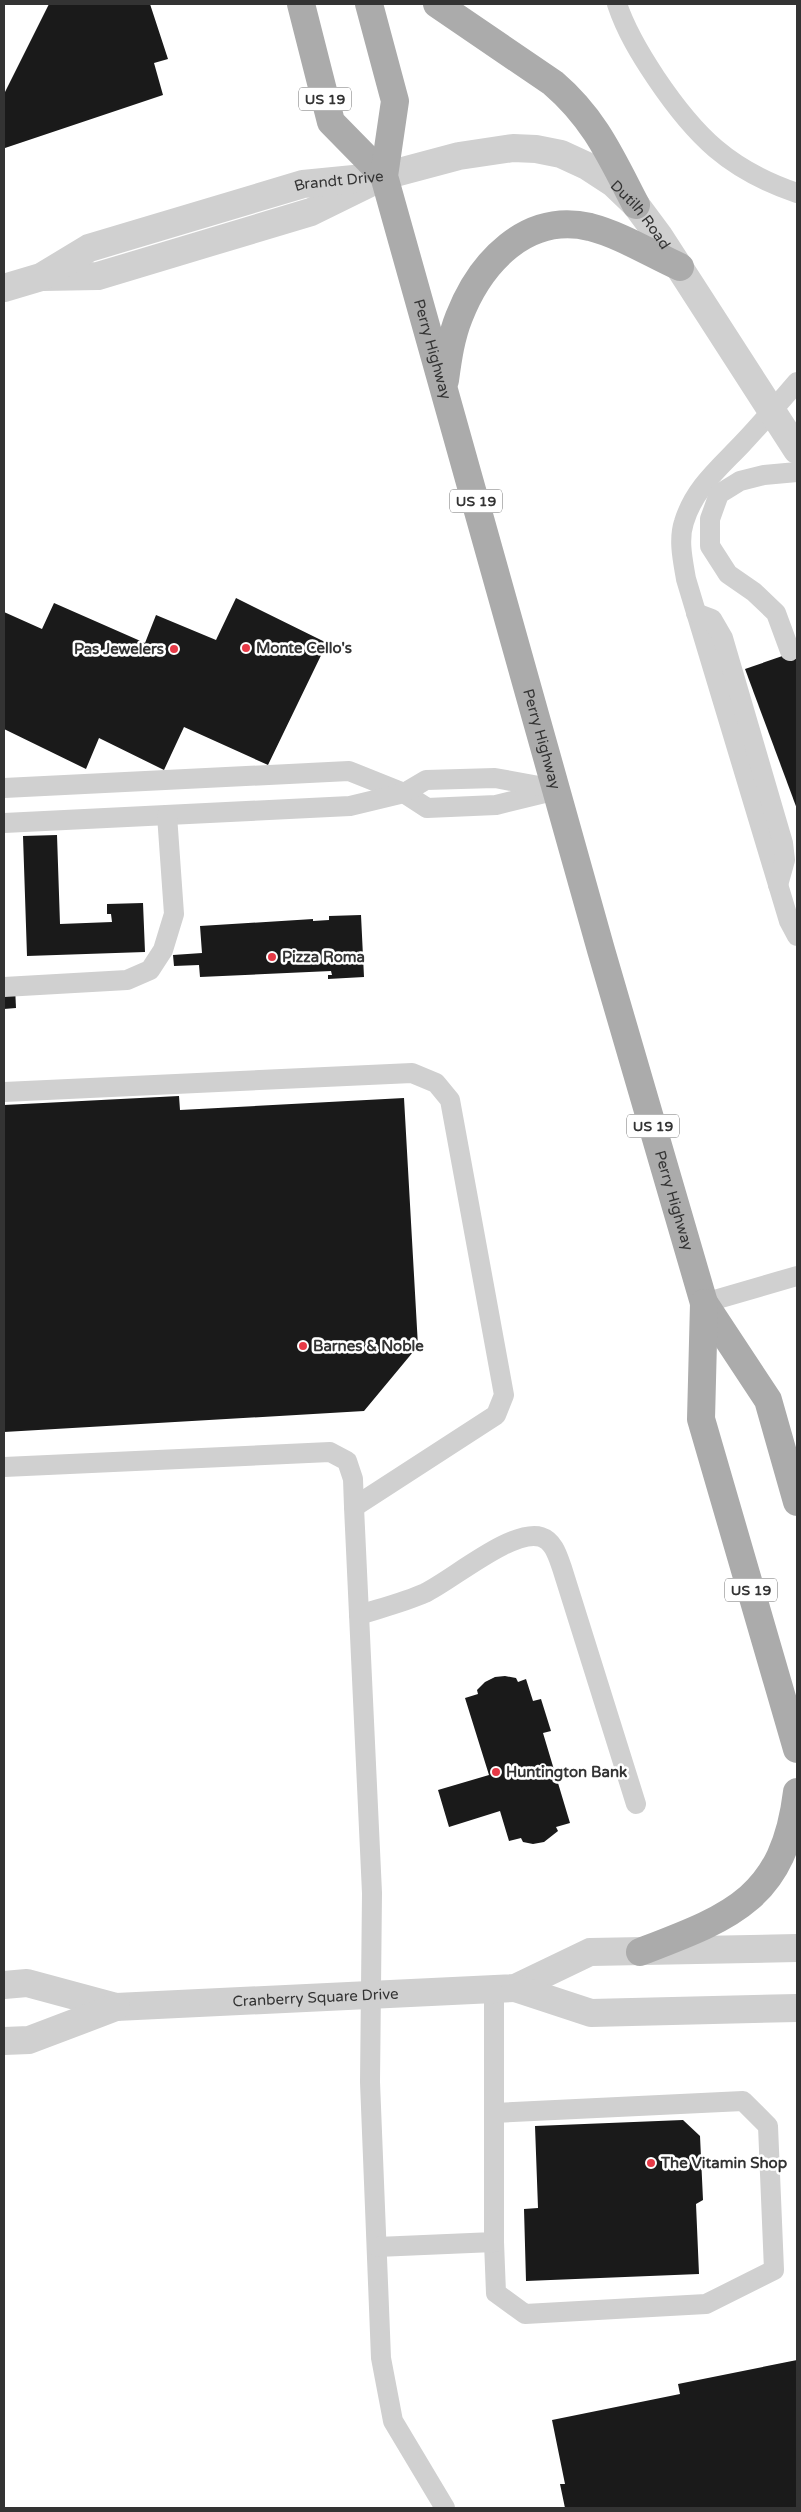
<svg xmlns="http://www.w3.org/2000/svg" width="801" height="2512" font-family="'Varela Round',sans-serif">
  <rect width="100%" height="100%" fill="#fff"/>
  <g fill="#1a1a1a">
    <polygon points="49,4 150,4 168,59 154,63 163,95 5,148 4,94"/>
    <polygon points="236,598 327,643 268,765 184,727 164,770 99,738 86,769 4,729 4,612 42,629 54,603 145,643 156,615 216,640"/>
    <polygon points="797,651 797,809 745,669"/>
    <polygon points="57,835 60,924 112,922 111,914 107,914 107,904 143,903 145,952 27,956 23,836"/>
    <polygon points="361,915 364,977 328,979 328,975 332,975 331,971 200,977 199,965 174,966 173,955 202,953 200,926 313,919 313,921 329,920 329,916"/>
    <polygon points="15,987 16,1008 4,1009 4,988"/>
    <polygon points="179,1096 180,1110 404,1098 418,1346 364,1411 4,1432 4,1105"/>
    <polygon points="505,1676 516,1678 518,1682 526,1679 533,1701 541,1699 551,1731 543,1733 570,1823 556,1827 558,1831 544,1842 533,1844 523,1842 521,1838 509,1841 500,1811 449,1827 438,1790 489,1775 465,1698 478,1694 477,1690 485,1682 495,1677"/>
    <polygon points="683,2120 700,2136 703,2200 696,2204 699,2274 526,2281 524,2209 538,2208 535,2126"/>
    <polygon points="797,2360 797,2508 565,2508 560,2484 565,2484 552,2420 680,2394 678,2384"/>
  </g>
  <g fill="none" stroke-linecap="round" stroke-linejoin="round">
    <g stroke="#d0d0d0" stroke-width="20">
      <path d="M617 4C626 31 640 54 656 78 695 136 729 170 797 193"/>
      <path d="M797 382C779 403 760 425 741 445 718 469 694 489 684 522 678 540 683 561 686 579L789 921 797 936"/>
      <polyline points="696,613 712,619 723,638 783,843 785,860 778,885"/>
      <polyline points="790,651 776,613 754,592 728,574 710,546 710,519 719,494 740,481 764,475 797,472"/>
      <polyline points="4,788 349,771 404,793 427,808 496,805 557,790"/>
      <polyline points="4,823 350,806 404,793 426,780 495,778 550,788"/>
      <polyline points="4,987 127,980 150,970 163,950 174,914 167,815"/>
      <polyline points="4,1092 412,1073 436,1083 450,1100 504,1395 496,1415 354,1507"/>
      <polyline points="704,1303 797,1276"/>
      <polyline points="4,1467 330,1452 347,1461 353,1479 354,1507 372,1893 370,2082 381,2358 393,2421 445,2508"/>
      <path d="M359 1615C381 1608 405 1602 425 1593 452 1580 513 1528 541 1537 554 1541 558 1557 562 1568L636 1804"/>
      <polyline points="494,2113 743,2101 768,2126 774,2270 706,2304 525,2314 496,2293 494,2242"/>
      <polyline points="377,2247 494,2242 494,1989"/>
    </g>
    <g stroke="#d0d0d0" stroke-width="28">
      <polyline points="42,277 98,276 311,212 368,184"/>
      <path id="s1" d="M4 288 41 277 89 248 303 184 384 176 459 156 513 148 536 149 561 154 587 166 613 183 636 205 659 236 797 450"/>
      <path id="s2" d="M4 1985 27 1983 116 2007 515 1988 590 1952 797 1948"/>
      <polyline points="515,1988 591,2013 797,2008"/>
      <polyline points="4,2041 29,2040 116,2007"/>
    </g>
    <g stroke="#ababab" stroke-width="28">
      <polyline points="301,4 331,122 384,176"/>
      <path id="s3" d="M369 4 395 101 384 176 601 950 704 1303 768 1400 797 1502"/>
      <path d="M437 4 553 83C595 119 611 157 636 205"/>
      <path d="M445 380C448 358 451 337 459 317 480 263 526 212 590 227 621 235 651 254 680 267"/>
      <polyline points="704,1303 701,1419 797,1749"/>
      <path d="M640 1952C731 1917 784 1899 797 1792"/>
    </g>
  </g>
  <g fill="#e63946" stroke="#fff" stroke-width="2">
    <circle cx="246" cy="648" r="5"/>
    <circle cx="174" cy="649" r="5"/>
    <circle cx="272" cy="957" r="5"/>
    <circle cx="303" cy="1346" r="5"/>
    <circle cx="496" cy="1772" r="5"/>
    <circle cx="651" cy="2163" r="5"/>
  </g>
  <g text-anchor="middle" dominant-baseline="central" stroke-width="5" stroke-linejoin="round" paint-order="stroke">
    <g fill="#fff" stroke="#707070" stroke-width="1">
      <rect x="299" y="87.5" width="52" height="23" rx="4"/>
      <rect x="450" y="489.5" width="52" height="23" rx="4"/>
      <rect x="627" y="1114.5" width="52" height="23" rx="4"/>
      <rect x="725" y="1578.5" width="52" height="23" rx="4"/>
    </g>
    <g font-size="14" font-weight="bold" fill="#333">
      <text x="325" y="99">US 19</text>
      <text x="476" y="501">US 19</text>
      <text x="653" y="1126">US 19</text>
      <text x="751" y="1590">US 19</text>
    </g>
    <g font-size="15" fill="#333" stroke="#fff">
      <text stroke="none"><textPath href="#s1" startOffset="354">Brandt Drive</textPath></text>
      <text stroke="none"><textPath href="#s1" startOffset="682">Dutilh Road</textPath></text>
      <text stroke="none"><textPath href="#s3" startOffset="356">Perry Highway</textPath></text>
      <text stroke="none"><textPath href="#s3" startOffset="761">Perry Highway</textPath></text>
      <text stroke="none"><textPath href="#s3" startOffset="1241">Perry Highway</textPath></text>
      <text stroke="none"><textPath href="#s2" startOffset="315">Cranberry Square Drive</textPath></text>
    </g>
    <g font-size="15" font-weight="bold" fill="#333" stroke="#fff" text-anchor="start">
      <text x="256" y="648">Monte Cello's</text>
      <text x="164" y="649" text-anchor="end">Pas Jewelers</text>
      <text x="282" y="957">Pizza Roma</text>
      <text x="313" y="1346">Barnes &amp; Noble</text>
      <text x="506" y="1772">Huntington Bank</text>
      <text x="661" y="2163">The Vitamin Shop</text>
    </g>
  </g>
  <rect width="801" height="2512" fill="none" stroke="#333333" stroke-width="10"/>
</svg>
